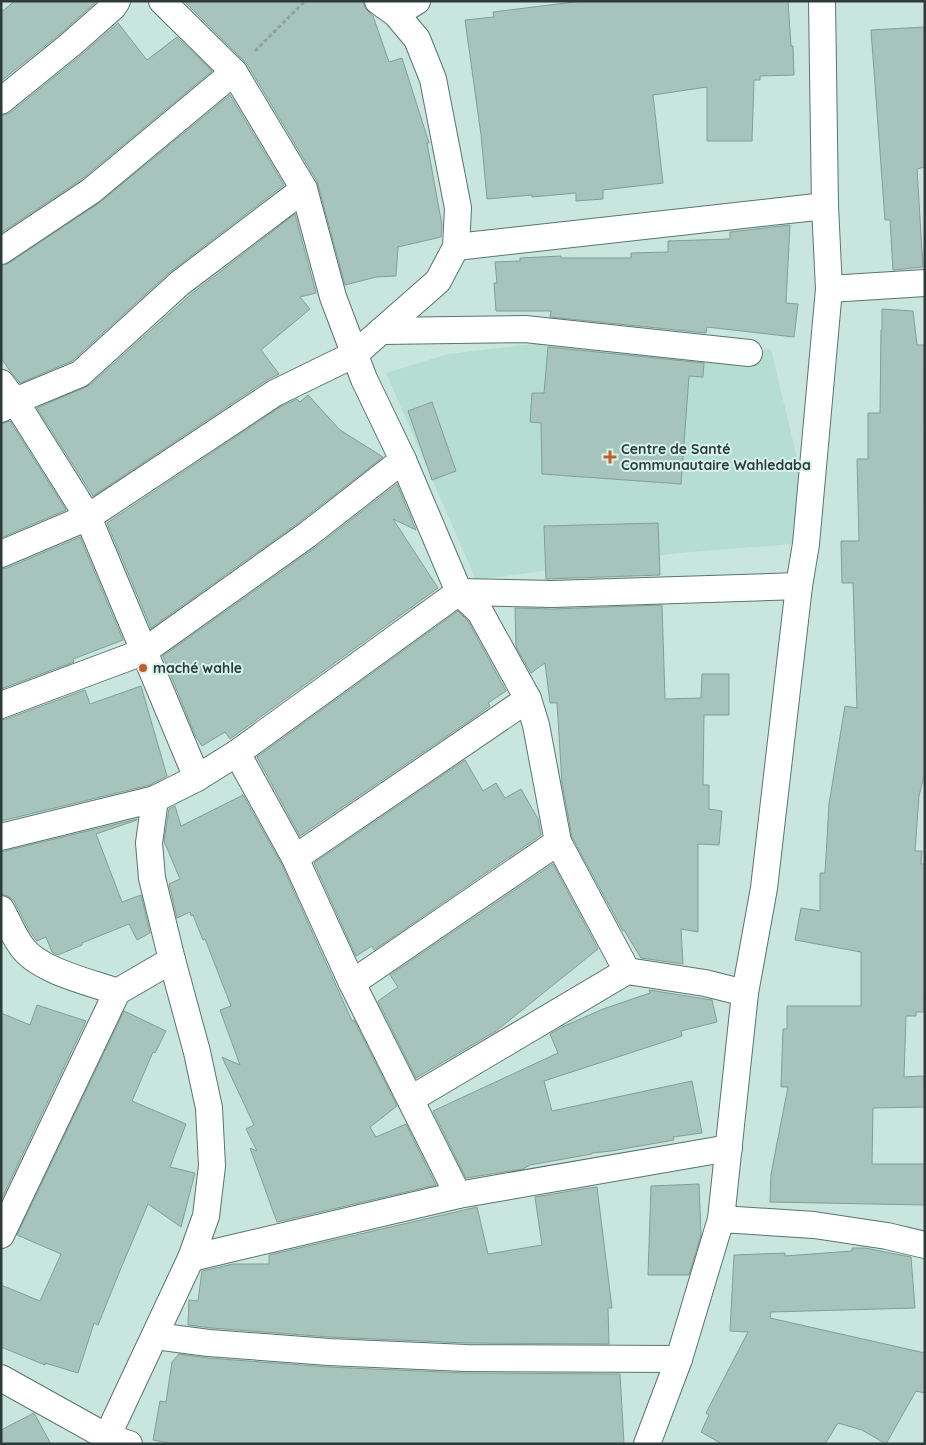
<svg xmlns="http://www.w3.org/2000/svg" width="926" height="1445" font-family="Quicksand,sans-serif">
  <rect width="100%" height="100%" fill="#c8e6dd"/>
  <polygon fill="#b6ddd2" points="566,340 771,349 817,542 679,553 476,580 386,373 448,354"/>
  <g fill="#a6c4bb" stroke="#829f96">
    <polygon points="15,1 97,1 60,34 1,81 1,12"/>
    <polygon points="184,1 363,1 365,8 373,16 389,62 402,58 429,143 427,143 442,225 441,237 398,247 396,276 376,277 345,285 317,181 247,64"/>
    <polygon points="582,1 788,1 791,46 793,46 794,75 760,76 760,80 754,80 752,141 707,141 707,87 653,95 663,183 603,190 603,199 576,201 576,193 532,197 532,195 487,199 481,135 465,20 494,17 493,12"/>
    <polygon points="118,23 147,60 177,37 212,71 82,179 1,233 1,116 10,113 79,57"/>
    <polygon points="925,27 925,167 917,169 923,267 893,270 890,220 885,220 871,30"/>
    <polygon points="230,95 284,185 170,272 72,361 20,383 10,371 1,358 1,266 9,263 99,203"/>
    <polygon points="295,214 316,293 300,297 310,309 261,350 279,374 267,380 93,496 37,408 90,385 190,295"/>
    <polygon points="790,225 786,303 798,304 794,337 707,327 706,333 550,317 551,311 496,311 494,283 497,283 495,262 520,261 520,258 561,256 561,258 631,258 631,253 668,252 668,241 730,239 730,232"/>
    <polygon points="882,309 913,311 917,345 924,345 925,772 919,796 915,851 922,851 921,864 925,864 925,996 924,996 924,1012 916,1012 916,1016 906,1016 904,1077 924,1076 925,1107 873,1108 872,1164 925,1164 925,1205 770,1202 771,1174 788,1087 781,1087 783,1029 787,1029 787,1006 861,1006 861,952 795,940 801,908 820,911 820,873 825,873 829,804 845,706 857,708 853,583 842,583 841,541 859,541 857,459 868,459 868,413 880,413 881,330 882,330"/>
    <polygon points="548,347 704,363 703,377 689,376 681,484 542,474 541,423 530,422 532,393 544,393"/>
    <polygon points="308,395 340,430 383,457 298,523 151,628 107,523 282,406 297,399 300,402"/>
    <polygon points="432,402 456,471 432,480 408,411"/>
    <polygon points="10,421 66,510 1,538 1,424"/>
    <polygon points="397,484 416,530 393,519 438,588 230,739 225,732 202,746 195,735 163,656 316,547"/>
    <polygon points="658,523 660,575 546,579 544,526"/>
    <polygon points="80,537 123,640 73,659 74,662 1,689 1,569 7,568"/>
    <polygon points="662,605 665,699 701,698 702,674 729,674 729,715 704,715 703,785 709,785 709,809 722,811 719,845 698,844 698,932 681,929 683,964 641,958 624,930 623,931 572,837 562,783 557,703 550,703 545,663 531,673 516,647 515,608 552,609"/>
    <polygon points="458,611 468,621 506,691 488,703 490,706 472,719 300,836 257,757"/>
    <polygon points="141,686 167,776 150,785 1,821 1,720 6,719 85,690 90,704"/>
    <polygon points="465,760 483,791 496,783 505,798 521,789 538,819 541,835 374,950 372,946 356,956 314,863"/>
    <polygon points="243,795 282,865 352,1021 354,1020 397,1106 370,1127 376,1137 406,1124 436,1185 277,1222 250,1148 257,1151 246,1129 254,1125 222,1057 240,1065 220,1010 231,1006 205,939 203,940 193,915 191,916 190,912 177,918 169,884 180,879 164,841 169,809 175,806 181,826"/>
    <polygon points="137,819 137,820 96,834 122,902 141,895 150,933 137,940 129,924 82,943 82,945 58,955 52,952 46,937 37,941 29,930 14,901 8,896 1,894 1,852"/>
    <polygon points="553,864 598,949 496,1031 416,1078 378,1001 398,987 390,975"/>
    <polygon points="649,990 712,1000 717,1022 681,1031 682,1036 544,1081 552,1111 692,1081 702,1133 673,1137 674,1140 611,1151 592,1153 592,1154 530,1165 523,1169 466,1178 433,1111 558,1053 550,1034 562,1027 603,1009 650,993"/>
    <polygon points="37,1005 86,1021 1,1200 1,1013 30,1025"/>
    <polygon points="124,1011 166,1031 155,1053 153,1052 132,1101 186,1124 170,1167 195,1173 181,1227 148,1204 119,1273 98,1325 94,1323 78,1373 45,1363 45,1365 1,1347 1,1285 40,1301 61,1254 17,1235"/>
    <polygon points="699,1184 701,1235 689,1275 648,1275 651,1186"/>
    <polygon points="597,1187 612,1308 608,1308 609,1344 466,1343 330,1337 211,1328 188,1325 189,1300 198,1301 202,1271 233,1264 269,1264 269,1255 477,1207 488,1254 542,1245 535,1197 588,1188"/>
    <polygon points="852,1248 865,1248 911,1257 915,1308 771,1312 770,1318 925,1353 925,1393 916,1391 886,1444 862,1430 838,1423 825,1444 722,1444 701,1432 709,1415 706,1413 748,1332 730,1331 734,1255 785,1253 785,1256 852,1251"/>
    <polygon points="179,1354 208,1358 328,1367 465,1373 620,1374 624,1444 173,1444 153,1440 160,1401 166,1402 172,1362"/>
    <polygon points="34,1413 51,1444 1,1444 1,1430"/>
  </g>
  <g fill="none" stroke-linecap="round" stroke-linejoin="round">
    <g stroke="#59756d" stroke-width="28">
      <g id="street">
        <polyline points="162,1 234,72 304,189 333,297 364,379 403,460 459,592 480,612 528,699 536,725 558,842 627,971"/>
        <polyline points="396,14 417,1"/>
        <polyline points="1,101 70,45 113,7 117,1"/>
        <polyline points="456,247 825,206"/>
        <polyline points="1,251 91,191 234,72"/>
        <polyline points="829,289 925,283"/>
        <polyline points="381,331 525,329 749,353"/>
        <polyline points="1,383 15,401 88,517 197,778"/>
        <polyline points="1,409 15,401 80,374 180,283 304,189"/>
        <polyline points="1,554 88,517 275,393 355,354 438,281 456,247 458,208 433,79 417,39 396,14 378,1"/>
        <polyline points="1,705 143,652 307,535 403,460"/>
        <polyline points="237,753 295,858 352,983 458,1195"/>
        <polyline points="1,837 155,799 197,778 237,753 459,592 552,594 799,586"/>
        <polyline points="295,858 528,699"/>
        <path d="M1 909C8 921 13 935 22 947 39 971 90 982 117 992"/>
        <polyline points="352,983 558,842"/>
        <polyline points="411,1099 627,971 705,983 745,993"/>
        <polyline points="721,1219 814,1225 887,1236 925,1245"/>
        <polyline points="1,1235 117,992 172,960"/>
        <polyline points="191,1258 458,1195 729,1148"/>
        <polyline points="155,1336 209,1343 329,1352 466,1358 679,1359"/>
        <polyline points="1,1378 107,1437 129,1444"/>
        <polyline points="106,1444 107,1437 191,1258 206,1216 212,1166 209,1108 197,1052 172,960 152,878 149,843 155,799"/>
        <polyline points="647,1444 679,1359 721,1219 745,993 764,888 799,586 806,544 829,289 825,206 822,1"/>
      </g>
    </g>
    <polyline stroke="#8da49d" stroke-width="3" stroke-dasharray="4 2.5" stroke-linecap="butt" points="255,51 305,1"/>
    <use href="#street" stroke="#fff" stroke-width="26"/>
  </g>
  <g fill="#c25e28" stroke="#d5f3ea" stroke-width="2">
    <path d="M607.5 449.5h5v5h5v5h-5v5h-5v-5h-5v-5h5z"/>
    <circle cx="143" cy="668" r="5"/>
  </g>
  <g text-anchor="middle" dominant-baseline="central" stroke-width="4" stroke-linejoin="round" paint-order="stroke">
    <g font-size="14" font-weight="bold" fill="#2f3b38" stroke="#d5f3ea" text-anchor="start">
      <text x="621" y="449">Centre de Santé<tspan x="621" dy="16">Communautaire Wahledaba</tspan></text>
      <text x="153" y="668">maché wahle</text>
    </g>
  </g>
  <rect width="926" height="1445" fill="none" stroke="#2f3b38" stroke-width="5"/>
</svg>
